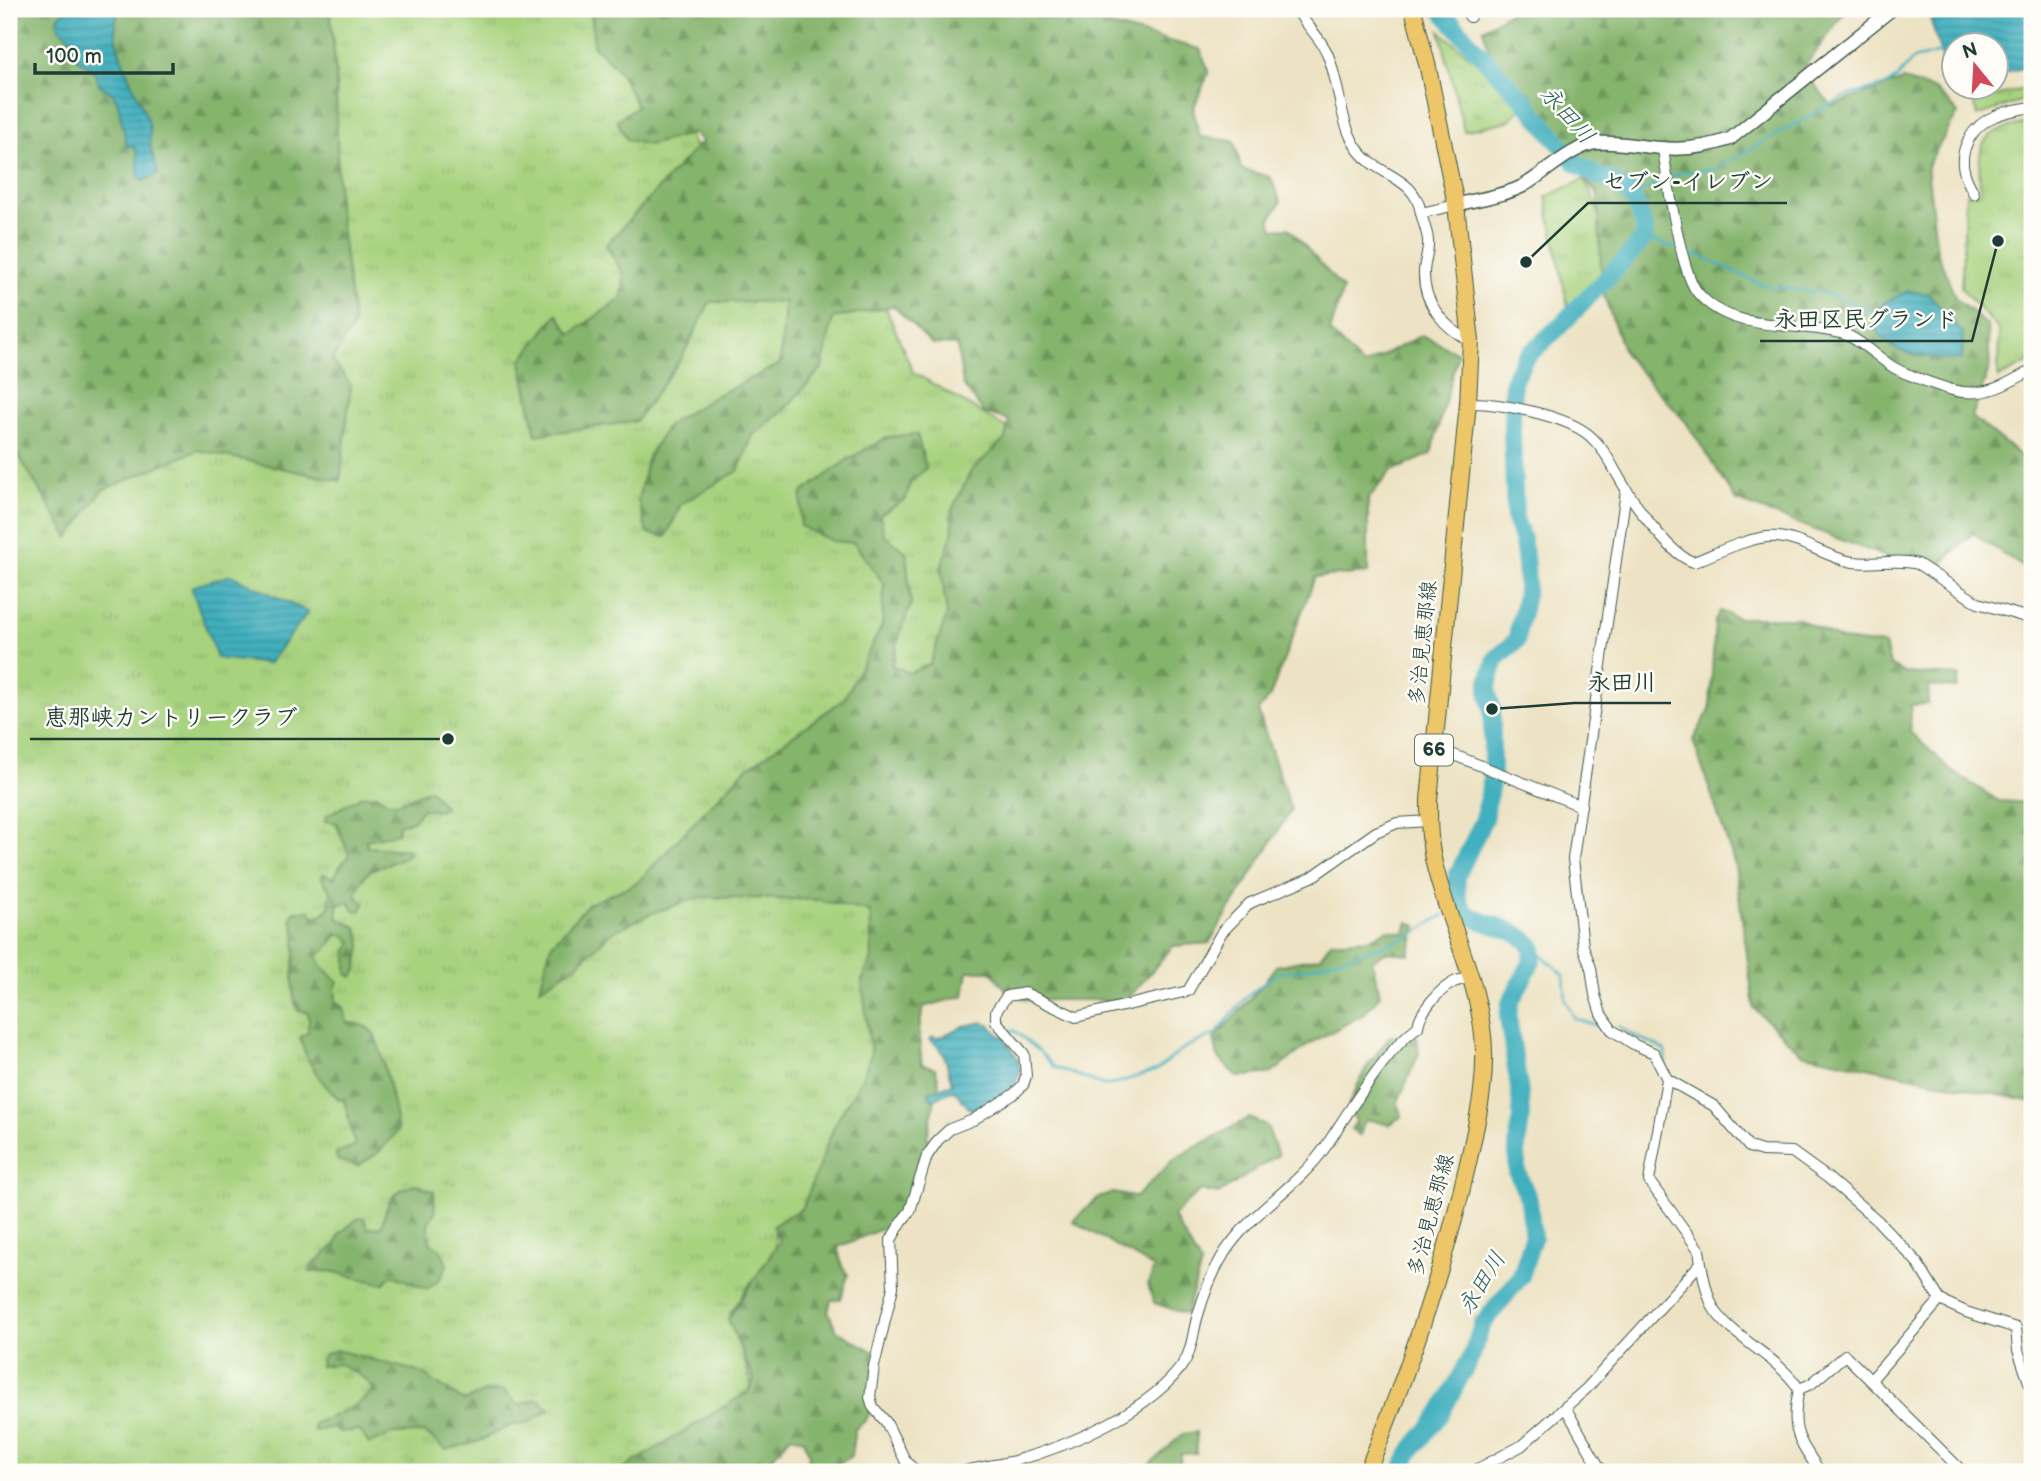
<svg xmlns="http://www.w3.org/2000/svg" width="2041" height="1481" font-family="'Balsamiq Sans','Klee One',sans-serif">
  <defs>
    <pattern id="grass-tufts" width="24" height="20" patternUnits="userSpaceOnUse" patternTransform="scale(1.75)"><rect width="24" height="20" fill="#a7d27e"/><path d="M3 7l-1-3M5 7V3M7 7l1-3M15 17l-1-3M17 17v-4M19 17l1-3" fill="none" stroke="#8fb56e"/></pattern>
    <pattern id="forest-firs" width="22" height="20" patternUnits="userSpaceOnUse" patternTransform="scale(1.75)"><rect width="22" height="20" fill="#85b46d"/><path d="M5 1l3.5 6h-7zM16 11l3.5 6h-7z" fill="#6c945a"/></pattern>
    <pattern id="water-rules" width="6" height="5" patternUnits="userSpaceOnUse" patternTransform="scale(1.75)"><rect width="6" height="5" fill="#41afbe"/><path d="M0 2.5h6" fill="none" stroke="#36909b"/></pattern>
  </defs>
  <rect width="100%" height="100%" fill="#fdfcf7"/>
  <filter id="ink" filterUnits="userSpaceOnUse"><feTurbulence type="fractalNoise" baseFrequency=".0143" numOctaves="2"/><feDisplacementMap in="SourceGraphic" scale="14" xChannelSelector="R" yChannelSelector="G"/><feConvolveMatrix kernelMatrix="1 2 1 2 8 2 1 2 1" color-interpolation-filters="sRGB"/></filter>
  <filter id="wash" filterUnits="userSpaceOnUse"><feTurbulence type="fractalNoise" baseFrequency=".00686" numOctaves="4" result="noise"/><feDisplacementMap in="SourceGraphic" scale="28" xChannelSelector="R" yChannelSelector="G"/><feGaussianBlur stdDeviation="1.57" result="paint"/><feColorMatrix in="noise" values="0 0 0 0 0 0 0 0 0 0 0 0 0 0 0 0 0 1.4 0 .05"/><feComposite in="paint" operator="in"/></filter>
  <g filter="url(#wash)">
    <rect width="100%" height="100%" fill="#ede3c4"/>
    <g fill="url(#grass-tufts)" stroke="#638859" stroke-width="2">
      <polygon points="239,9 637,9 699,158 855,235 913,372 1010,430 916,1014 928,1118 776,1228 774,1236 777,1254 761,1274 751,1282 730,1314 753,1389 742,1395 680,1472 9,1472 9,414"/>
      <polygon points="1440,31 1527,104 1508,121 1464,131"/>
      <polygon points="2032,87 2032,97 1977,116 1973,101"/>
      <path d="M2032 122V361L1998 378 1999 330 1961 288 1966 194 1980 193C1978 141 1977 132 2032 122Z"/>
      <polygon points="1585,179 1599,213 1615,270 1569,313 1546,197"/>
    </g>
    <g fill="url(#forest-firs)" stroke="#527850" stroke-width="2">
      <polygon points="9,9 330,9 336,74 338,204 354,324 332,360 351,385 340,481 198,450 102,490 69,538 9,440"/>
      <polygon points="591,9 1034,9 1037,17 1104,24 1200,49 1209,72 1193,109 1200,137 1234,141 1241,169 1270,177 1281,202 1270,219 1273,229 1289,228 1343,289 1330,332 1363,366 1422,335 1458,353 1431,454 1390,472 1368,499 1368,573 1315,577 1270,696 1258,711 1291,810 1209,943 1173,946 1127,1000 1027,1000 1007,991 991,971 968,971 964,996 923,1007 919,1031 921,1064 935,1068 939,1082 927,1137 931,1142 913,1195 896,1223 838,1247 842,1267 848,1274 841,1299 831,1300 828,1311 836,1330 874,1352 871,1409 866,1420 855,1429 851,1456 826,1472 807,1472 809,1454 804,1439 791,1436 760,1472 618,1472 748,1392 754,1380 728,1319 779,1242 773,1226 803,1207 835,1124 862,1078 871,1054 862,981 872,959 870,912 820,900 700,897 652,913 612,932 576,966 540,988 551,945 588,904 637,883 743,771 844,699 882,626 884,584 854,543 832,541 800,526 802,493 850,458 888,437 917,434 926,468 910,483 906,499 880,515 884,535 906,552 911,605 901,629 892,666 909,673 930,664 947,614 941,569 953,530 951,512 971,471 1005,439 1009,420 984,413 963,385 957,345 932,344 894,306 833,318 822,368 785,409 753,435 738,471 681,504 666,537 647,533 638,500 648,457 668,425 712,398 780,364 785,302 710,302 682,357 636,421 536,435 521,361 557,314 571,334 622,298 624,275 606,245 702,141 694,133 649,145 627,140 617,120 637,106 620,72 594,46"/>
      <polygon points="1515,9 1847,9 1802,70 1832,106 1903,80 1936,90 1958,113 1927,166 1937,251 1956,299 1987,325 1990,366 1972,417 2032,465 2032,573 1973,533 1940,565 1897,561 1736,500 1686,422 1625,355 1602,289 1598,195 1494,69 1483,29"/>
      <polygon points="1720,611 1738,618 1797,618 1841,640 1885,645 1890,665 1904,673 1959,676 1957,688 1929,686 1928,704 1911,705 1910,732 1953,772 1999,801 2032,803 2032,1102 1801,1053 1754,1008 1735,865 1693,740 1710,709 1715,620"/>
      <path d="M430 789 445 808 439 811 422 809 413 821 398 825V833L366 840 367 847C381 847 394 851 407 849L410 853C387 872 365 857 356 896L364 904 360 911 354 910 349 902 338 905 337 918 356 927C363 943 362 945 358 961 357 969 358 971 352 977L347 974V951L352 943 346 936 337 935 328 947 317 956 323 968 338 982 335 988 336 1001 343 1008 347 1023C356 1023 365 1024 372 1032 382 1044 395 1113 398 1131L379 1152 358 1166 337 1160 336 1153 355 1146 344 1099 340 1100C321 1083 307 1063 300 1038L308 1032 309 1019 307 1012 298 1011C285 981 303 947 291 918L295 911H310L314 917 323 914 330 907 329 899 332 894 322 878 323 874 334 878 339 868 349 855C346 843 339 835 337 823L325 821 326 816 362 796 377 795 388 802 398 803Z"/>
      <polygon points="1408,922 1417,926 1409,954 1385,952 1372,961 1380,995 1364,1014 1309,1044 1272,1073 1237,1077 1218,1057 1214,1039 1258,990 1276,966 1320,957 1331,942 1368,939 1388,930 1405,933"/>
      <polygon points="1390,1036 1417,1036 1419,1053 1397,1104 1402,1116 1389,1125 1371,1120 1364,1121 1360,1136 1351,1129 1356,1122 1349,1103 1367,1067"/>
      <polygon points="1249,1118 1267,1126 1278,1155 1218,1194 1200,1190 1173,1216 1201,1265 1186,1314 1154,1303 1148,1284 1154,1268 1073,1221 1098,1198 1113,1193 1136,1197 1174,1159"/>
      <path d="M416 1184 434 1192 435 1212 428 1223 430 1242 441 1250 447 1265 439 1280 427 1289 392 1275 383 1284 330 1271 310 1272 311 1266 329 1251 336 1244 339 1235 357 1219 364 1218 368 1228 381 1227C388 1203 389 1191 416 1184Z"/>
      <path d="M336 1350 419 1372 464 1401 485 1392 502 1390 518 1405 538 1399 551 1409 526 1424 512 1425 479 1441 446 1450 425 1433 393 1434 369 1444 359 1430 339 1432 332 1427 314 1431 313 1424C332 1416 361 1407 373 1389L367 1380 339 1364 320 1366 323 1355Z"/>
      <polygon points="1196,1432 1197,1453 1181,1454 1179,1472 1141,1472 1183,1434"/>
    </g>
    <g fill="url(#water-rules)" stroke="#307679" stroke-width="2">
      <path d="M66 9H120C103 38 138 91 148 121 151 128 149 135 150 143 151 153 156 164 158 174L143 181 139 179 137 152 132 145 127 147 118 103 113 94 100 85 93 70 77 59 71 39 59 27 58 18Z"/>
      <path d="M1956 9H2026C2032 35 2038 43 2023 68L1996 75V46H1954L1953 69 1943 61 1930 18Z"/>
      <path d="M1908 291 1929 294 1963 334 1962 359C1947 362 1910 355 1896 349 1886 344 1879 335 1874 325L1883 303Z"/>
      <polygon points="231,575 308,612 268,664 217,658 191,587"/>
      <path d="M983 1022 989 1024 1001 1037 1004 1035 1007 1038 1005 1041C1040 1079 1006 1092 975 1110L970 1109 954 1090 932 1100 929 1092 952 1084C946 1066 948 1051 930 1040L932 1037 938 1038 964 1026Z"/>
    </g>
    <g fill="none" stroke-linecap="round" stroke-linejoin="round">
      <g stroke="#41afbe" stroke-width="2.5">
        <polyline points="1669,177 1682,172 1715,169 1844,97 1887,85 1897,78 1913,59 1941,52"/>
        <polyline points="1633,197 1663,179"/>
        <polyline points="1644,238 1678,249"/>
        <polyline points="1684,251 1702,257 1763,285 1830,294 1879,314"/>
        <polyline points="1452,909 1459,905"/>
        <polyline points="1533,947 1564,975 1566,1001 1575,1019 1599,1026"/>
        <path d="M1618 1025C1631 1038 1650 1040 1665 1051L1666 1067"/>
        <polyline points="1010,1031 1014,1030 1039,1051 1054,1067 1104,1085 1111,1085 1157,1070 1184,1048 1216,1034 1245,998 1277,973 1299,970 1381,947 1413,934 1444,915"/>
      </g>
      <path stroke="#41afbe" stroke-width="18" d="M1401 1472 1410 1452 1440 1415 1472 1355 1482 1325 1521 1276 1533 1238 1529 1200 1517 1172V1147L1521 1118 1520 1094 1508 1017 1510 1003 1532 961 1533 947C1503 912 1452 937 1457 876L1484 819 1492 778V709L1488 691 1489 681 1496 659 1517 640C1518 629 1519 623 1522 613 1530 584 1527 546 1515 519L1512 429 1513 381 1525 358 1558 328 1633 251 1644 238 1645 228 1633 197 1612 181 1599 177 1576 163 1527 104 1490 65 1440 9"/>
    </g>
  </g>
  <g filter="url(#ink)">
    <g fill="none" stroke-linecap="round" stroke-linejoin="round">
      <g stroke="#3e564a" stroke-width="12">
        <g id="minor">
          <path d="M1296 9C1305 24 1320 37 1327 53 1340 82 1339 125 1359 151 1379 177 1415 176 1421 213L1456 205"/>
          <polyline points="1464,9 1470,17"/>
          <path d="M1663 149C1667 178 1681 274 1698 293 1733 335 1797 320 1844 334 1861 340 1877 357 1893 367 1904 374 1950 391 1963 392 1991 395 2008 383 2032 370"/>
          <path d="M1974 194C1971 187 1967 181 1965 174 1957 150 1973 125 1995 116 2006 111 2020 109 2032 107"/>
          <path d="M1421 213C1423 222 1427 231 1428 240 1429 251 1424 262 1424 273 1423 303 1445 329 1471 341"/>
          <path d="M1468 403C1498 402 1568 416 1590 436 1607 451 1614 471 1626 489 1638 509 1672 557 1694 562 1717 553 1752 535 1777 537 1803 539 1827 558 1853 562 1875 565 1897 558 1918 564L1978 603 2032 619"/>
          <path d="M1626 491 1573 859 1583 946 1591 968 1595 995 1601 1014 1612 1030 1635 1045 1654 1053 1667 1079 1649 1181 1699 1250C1701 1266 1707 1300 1716 1312 1739 1342 1778 1357 1799 1389 1790 1432 1798 1438 1820 1472"/>
          <polyline points="1434,747 1581,806"/>
          <polyline points="1667,1079 1714,1106 1749,1147 1762,1151 1792,1152 1828,1178 1877,1220 1916,1261 1940,1300 1966,1312 2016,1328 2018,1350 2032,1391"/>
          <polyline points="1871,1380 1940,1300"/>
          <polyline points="1799,1389 1811,1384 1845,1355 1963,1472"/>
          <polyline points="1565,1407 1602,1472"/>
          <polyline points="917,1472 906,1462 886,1422 873,1407 870,1397 874,1366 893,1287 891,1240 902,1221 910,1211 927,1156 938,1140 950,1129 973,1120 1014,1094 1023,1085 1026,1076 1024,1054 996,1021 996,1011 1007,996 1025,993 1076,1017 1188,991 1222,932 1250,903 1312,877 1376,832 1397,823 1429,821"/>
          <path d="M962 1472C979 1467 997 1465 1014 1461 1067 1447 1155 1409 1185 1361 1193 1347 1193 1330 1198 1315 1204 1294 1213 1271 1225 1252 1252 1211 1296 1188 1324 1149 1345 1118 1389 1045 1418 1027 1419 1012 1439 990 1454 982 1458 980 1465 979 1471 977"/>
          <polyline points="1472,1472 1521,1446 1586,1389 1700,1264"/>
          <polyline points="2028,1472 2032,1468"/>
        </g>
      </g>
      <g stroke="#3e564a" stroke-width="15">
        <path id="tertiary" d="M1456 205C1477 199 1504 196 1523 186 1544 174 1574 145 1597 143 1619 141 1640 147 1661 148 1684 150 1708 147 1730 139L1892 9"/>
      </g>
      <g stroke="#3e564a" stroke-width="18">
        <path id="primary" d="M1367 1472C1408 1372 1444 1269 1468 1163 1478 1118 1489 1073 1482 1027 1474 970 1447 919 1434 863 1429 842 1429 821 1429 800L1468 403 1471 341 1456 205 1428 68 1413 9"/>
      </g>
      <use href="#minor" stroke="#fff" stroke-width="10"/>
      <use href="#tertiary" stroke="#fff" stroke-width="12"/>
      <use href="#primary" stroke="#ecc669" stroke-width="16"/>
    </g>
  </g>
  <g text-anchor="middle" dominant-baseline="central" stroke-width="5" stroke-linejoin="round" paint-order="stroke">
    <rect fill="#fdfcf7" stroke="#62766e" stroke-width="2" x="1415" y="734.5" width="38" height="31" rx="5"/>
    <g font-size="19" font-weight="bold" fill="#1f3d34">
      <text x="1434" y="750">66</text>
    </g>
    <g font-size="21" fill="#1f3d34" stroke="#fdfcf7">
      <text transform="translate(1423 643) rotate(-84)">多治見恵那線</text>
      <text transform="translate(1431 1215) rotate(-75)">多治見恵那線</text>
    </g>
    <g font-size="23" font-style="italic" fill="#295f5d" stroke="#fdfcf7">
      <text transform="translate(1567 115) rotate(48)">永田川</text>
      <text transform="translate(1482 1283) rotate(-58)">永田川</text>
    </g>
  </g>
  <path fill="none" stroke="#1f3d34" stroke-width="2.5" d="M1526 262L1588 203H1787M1998 241L1972 341H1760M1492 709L1574 703H1671M448 739L311 739H30"/>
  <g fill="#1f3d34" stroke="#fdfcf7" stroke-width="2.5">
    <circle cx="1526" cy="262" r="7"/>
    <circle cx="1998" cy="241" r="7"/>
    <circle cx="1492" cy="709" r="7"/>
    <circle cx="448" cy="739" r="7"/>
  </g>
  <g font-size="23" text-anchor="middle" font-weight="bold" fill="#1f3d34" stroke="#fdfcf7" stroke-width="5" stroke-linejoin="round" paint-order="stroke">
    <text x="1688" y="189">セブン-イレブン</text>
    <text x="1866" y="327">永田区民グランド</text>
    <text x="1622" y="690">永田川</text>
    <text x="171" y="725">恵那峡カントリークラブ</text>
  </g>
  <rect width="2041" height="1481" fill="none" stroke="#fdfcf7" stroke-width="35"/>
  <g transform="translate(1975 66) rotate(342)"><circle r="33" fill="#fdfcf7" stroke="#a4b0a9" stroke-width="2"/>
  <path d="M0-5L12 26L0 18L-12 26Z" fill="#d1495b"/>
  <text y="-10" font-size="19" font-weight="bold" text-anchor="middle" fill="#1f3d34">N</text>
  </g>
  <path d="M35 63v10h138v-10" fill="none" stroke="#1f3d34" stroke-width="3.5"/>
  <text x="46" y="63" font-size="21" fill="#1f3d34" stroke="#fdfcf7" stroke-width="5" paint-order="stroke">100 m</text>
</svg>
